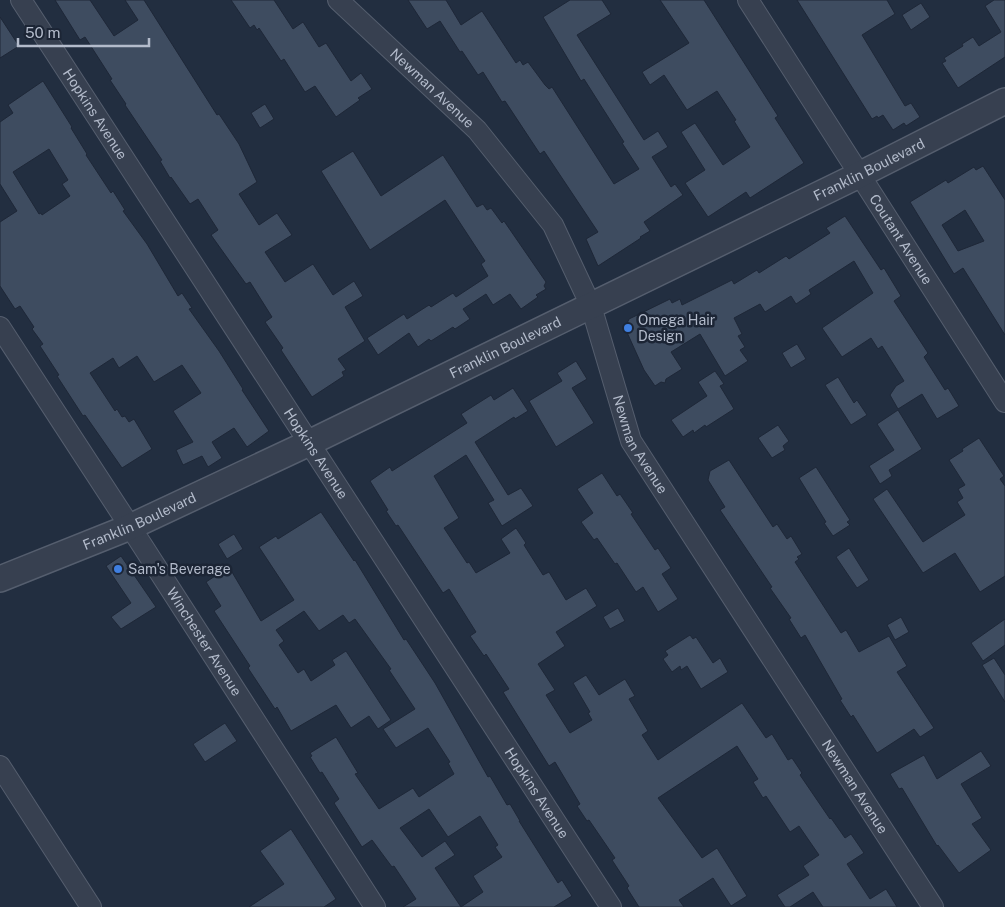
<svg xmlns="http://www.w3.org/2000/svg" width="1005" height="907" font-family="'Public Sans',sans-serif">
  <rect width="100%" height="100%" fill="#222e40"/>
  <g fill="#3e4c60" stroke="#1e2737" fill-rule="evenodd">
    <polygon points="55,0 90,0 114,36 138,20 125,0 144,0 217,115 219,114 239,144 257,182 239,194 259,225 277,213 292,235 265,252 285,282 313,264 333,295 354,281 363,296 345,307 365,341 338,359 346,370 342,372 344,376 312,397 281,350 283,348 265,322 272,317 250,282 246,284 211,235 218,230 198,199 190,204 171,177 170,178 160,161 162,160 125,105 126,104 110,80 112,79 85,37 80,40"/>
    <polygon points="231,0 274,0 293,29 303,22 319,47 326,43 351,81 361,73 372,89 358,98 360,100 336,117 315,86 305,92 284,59 281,61 259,28 257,30 254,25 250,28"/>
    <polygon points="408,0 446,0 461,25 482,11 516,63 520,60 523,65 528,62 545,85 549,89 552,87 614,184 639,169 622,143 624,142 584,79 581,81 543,17 570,0 602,0 611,14 577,35 644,140 658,131 668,147 652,157 671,187 675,184 683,195 644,222 650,231 640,237 641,238 598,266 586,239 598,232 544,151 540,154 505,101 502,102 483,72 478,75 462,51 460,52 440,21 427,29"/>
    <polygon points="660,0 704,0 778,116 775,118 804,163 750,198 746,192 708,217 685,183 705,170 681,132 695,123 723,165 750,147 734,121 736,120 717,91 687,110 664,75 650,85 642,72 689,43"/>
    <polygon points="797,0 887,0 895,14 862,35 905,106 911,103 920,117 906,126 904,123 893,130 883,115 878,118 877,116 872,119"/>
    <polygon points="994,0 1005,0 1005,57 958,88 942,63 946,61 944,58 963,46 962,44 973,37 979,46 1001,32 985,6"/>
    <polygon points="921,3 930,17 911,30 902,15"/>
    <polygon points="0,17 19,46 0,58"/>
    <path d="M43 81 72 127 71 128 87 154 86 155 111 193 113 191 125 210 123 211 147 244 178 296 182 293 192 308 189 309 219 351 243 389 242 390 269 431 247 447 234 428 212 442 222 458 208 467 202 456 183 465 176 450 193 442 173 411 201 393 182 365 154 382 137 356 119 368 113 358 90 373 115 411 117 409 122 417 125 416 129 422 134 419 152 449 122 468 85 415 83 416 57 376 59 375 40 346 43 344 32 329 34 327 20 306 15 309 0 286V222L17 211 0 184V122L13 113 8 105ZM49 149 68 180 62 184 70 196 42 215 41 213 39 214 13 172Z"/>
    <polygon points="265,104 274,119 260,128 251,113"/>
    <polygon points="353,151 381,196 443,155 477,207 483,204 487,210 491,208 502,223 504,221 546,282 544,286 546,289 536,295 538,297 521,309 510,294 493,305 486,294 463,309 470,319 455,329 453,327 431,341 429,339 418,347 409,333 378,355 367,338 404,314 407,319 429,305 431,307 453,293 456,297 488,276 481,264 485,261 445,200 370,250 321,171"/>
    <path d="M983 166 1005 200V335L963 268 954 274 910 202 946 180 948 183 974 167 976 170ZM965 210 984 241 958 251 942 225Z"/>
    <polygon points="845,216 881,270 884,268 901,296 894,301 928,353 924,357 945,390 948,388 959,406 937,419 922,394 898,409 890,395 896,386 904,381 882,346 878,349 871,338 842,357 822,328 873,293 854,261 809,290 811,294 796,304 791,296 765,312 760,304 734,318 742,334 738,336 745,347 740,350 748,361 725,376 700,334 671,352 682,369 666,379 665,383 661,382 655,386 644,370 625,328 629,319 670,299 672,303 680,299 682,305 732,280 734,284 757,270 759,273 786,256 789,259 830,233 826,228"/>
    <polygon points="797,344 806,359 791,368 782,353"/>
    <polygon points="576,361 587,379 572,388 594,423 556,447 529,401 562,381 557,373"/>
    <polygon points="715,371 724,384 720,386 734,409 706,427 705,425 694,433 693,430 683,437 671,420 707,396 698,382"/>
    <polygon points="838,377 854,403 857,400 867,415 851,425 825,385"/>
    <polygon points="513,388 528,411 515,419 514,417 475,442 508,495 521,488 533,506 502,526 488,503 494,500 466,455 434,476 459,518 444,528 467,563 469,562 476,573 510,553 501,539 516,528 526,543 524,545 543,575 549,572 566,600 586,588 597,606 556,632 565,646 538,664 555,690 546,695 570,733 592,720 588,713 590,712 573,683 586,675 599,695 625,679 635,696 629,699 648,731 642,735 658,760 742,703 766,738 772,734 788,760 792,758 802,773 800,775 830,819 831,818 845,838 851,834 864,853 847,864 870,899 886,889 897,907 823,907 813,892 790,907 785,907 777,895 809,875 803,866 819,855 799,826 790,832 766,796 763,798 753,782 758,779 737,746 658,798 702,858 717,848 747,896 731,906 713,878 679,900 684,907 639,907 627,888 629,886 612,860 615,858 589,820 587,821 577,806 580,804 555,762 549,766 503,692 509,689 486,654 484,656 470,636 476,632 449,589 443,593 398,525 396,526 386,511 388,510 370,481 390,467 392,471 467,423 461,414 491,395 494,400"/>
    <polygon points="898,410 922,449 889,470 892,476 880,484 869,466 894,450 877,424"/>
    <polygon points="778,425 789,441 783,446 785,450 772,458 758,438"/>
    <polygon points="979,438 1004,476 1000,479 1005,486 1005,576 980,592 955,553 923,573 873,499 887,489 923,542 965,515 957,502 963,498 958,489 965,485 949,460 963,451 962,449"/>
    <polygon points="729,460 773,527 777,524 787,539 791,536 802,554 797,557 799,559 795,562 841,633 846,630 859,652 889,636 907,666 897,672 934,728 920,737 914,729 877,753 853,715 851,717 840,700 842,699 805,635 801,638 789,619 791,618 770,588 772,587 720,510 725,507 708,480 710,471"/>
    <polygon points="816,467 850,520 847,522 850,525 833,536 824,523 826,522 799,478"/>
    <polygon points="602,473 617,496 620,494 633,513 631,514 655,550 658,548 671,568 662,574 678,599 658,612 643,587 636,592 617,563 615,564 597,538 594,540 581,522 593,513 577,489"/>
    <path d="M321 512 354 561 355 560 404 640 406 639 435 683 488 777 490 776 507 805 510 804 520 821H519L558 883 562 880 572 896 554 907H403L416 899 394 866 392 867 372 840 362 847 334 803 339 799 322 772 320 773 310 757 312 756 310 753 336 737 358 773 355 774 379 809 413 788 419 797 454 774 448 763 450 762 428 728 396 748 383 729 415 709 389 670 391 669 355 619 349 623 343 615 319 631 304 611 276 630 284 641 279 645 298 673 304 669 311 681 335 665 332 660 346 651 391 720 378 729 369 716 351 728 336 705 291 731 277 707 275 709 248 668 250 666 214 611 221 606 206 582 229 567 261 621 294 600 259 547 276 536 278 539ZM429 809 448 837 480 816 498 845 495 847 502 857 473 876 483 892 461 907 435 868 455 855 445 841 422 857 400 828Z"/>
    <polygon points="234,534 243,549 227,559 218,544"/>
    <polygon points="849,548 869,580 857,588 836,557"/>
    <polygon points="121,556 156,607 121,629 111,617 131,603 106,566"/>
    <polygon points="618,608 625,621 610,629 603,617"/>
    <polygon points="901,617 909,632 895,640 887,625"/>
    <polygon points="1005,619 1005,645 983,661 971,643"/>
    <polygon points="690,635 693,639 696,637 713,663 720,658 728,672 701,689 687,666 681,670 680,666 672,672 663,659 668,655 665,651"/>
    <polygon points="994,658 1005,675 1005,702 982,665"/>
    <polygon points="225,723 237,741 205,762 193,744"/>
    <polygon points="981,751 991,766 961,784 982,818 972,824 991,850 959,873 938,845 937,846 902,788 899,789 890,774 924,755 937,779"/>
    <polygon points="291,829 336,899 324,907 249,907 284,884 260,851"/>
  </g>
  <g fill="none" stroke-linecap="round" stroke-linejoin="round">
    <g stroke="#555e6e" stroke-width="22">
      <g id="minor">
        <path id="s1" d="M21 0 611 907"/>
        <path id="s2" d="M338 0 477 130 553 225 591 306 631 441 933 907"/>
        <path id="s3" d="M748 0 1005 402"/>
        <path id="s4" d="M0 327 142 545 375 907"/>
        <polyline points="0,766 91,907"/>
      </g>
    </g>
    <g stroke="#555e6e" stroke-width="28">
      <g id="tertiary">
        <path id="s5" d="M0 579 130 527 309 443 859 175 1005 101"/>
      </g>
    </g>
    <use href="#minor" stroke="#374050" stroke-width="20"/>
    <use href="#tertiary" stroke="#374050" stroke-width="25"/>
  </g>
  <g fill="#3f7fe0" stroke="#1c2535" stroke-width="2">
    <circle cx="628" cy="328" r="5"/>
    <circle cx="118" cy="569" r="5"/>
  </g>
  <g text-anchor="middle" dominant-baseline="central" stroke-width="5" stroke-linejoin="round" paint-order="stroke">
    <g font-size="14" fill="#b3bbcb" stroke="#1c2535">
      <text stroke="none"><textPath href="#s2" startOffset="129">Newman Avenue</textPath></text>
      <text stroke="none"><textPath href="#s1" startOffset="136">Hopkins Avenue</textPath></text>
      <text stroke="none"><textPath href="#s5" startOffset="961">Franklin Boulevard</textPath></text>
      <text stroke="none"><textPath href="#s3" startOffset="284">Coutant Avenue</textPath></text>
      <text stroke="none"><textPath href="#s5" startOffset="556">Franklin Boulevard</textPath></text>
      <text stroke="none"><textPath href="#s2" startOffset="549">Newman Avenue</textPath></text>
      <text stroke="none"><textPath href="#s1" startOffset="541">Hopkins Avenue</textPath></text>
      <text stroke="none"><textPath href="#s5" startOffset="151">Franklin Boulevard</textPath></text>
      <text stroke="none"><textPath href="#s4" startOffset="375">Winchester Avenue</textPath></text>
      <text stroke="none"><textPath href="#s2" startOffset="954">Newman Avenue</textPath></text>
      <text stroke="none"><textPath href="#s1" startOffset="946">Hopkins Avenue</textPath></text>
    </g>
    <g font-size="14" fill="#b3bbcb" stroke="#1c2535" text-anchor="start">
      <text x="638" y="320">Omega Hair<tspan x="638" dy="16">Design</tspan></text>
      <text x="128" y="569">Sam's Beverage</text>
    </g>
  </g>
  <path d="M18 38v8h131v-8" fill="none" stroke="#b3bbcb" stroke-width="2.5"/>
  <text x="25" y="38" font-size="15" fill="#b3bbcb" stroke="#1c2535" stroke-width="4" paint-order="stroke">50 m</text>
</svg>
